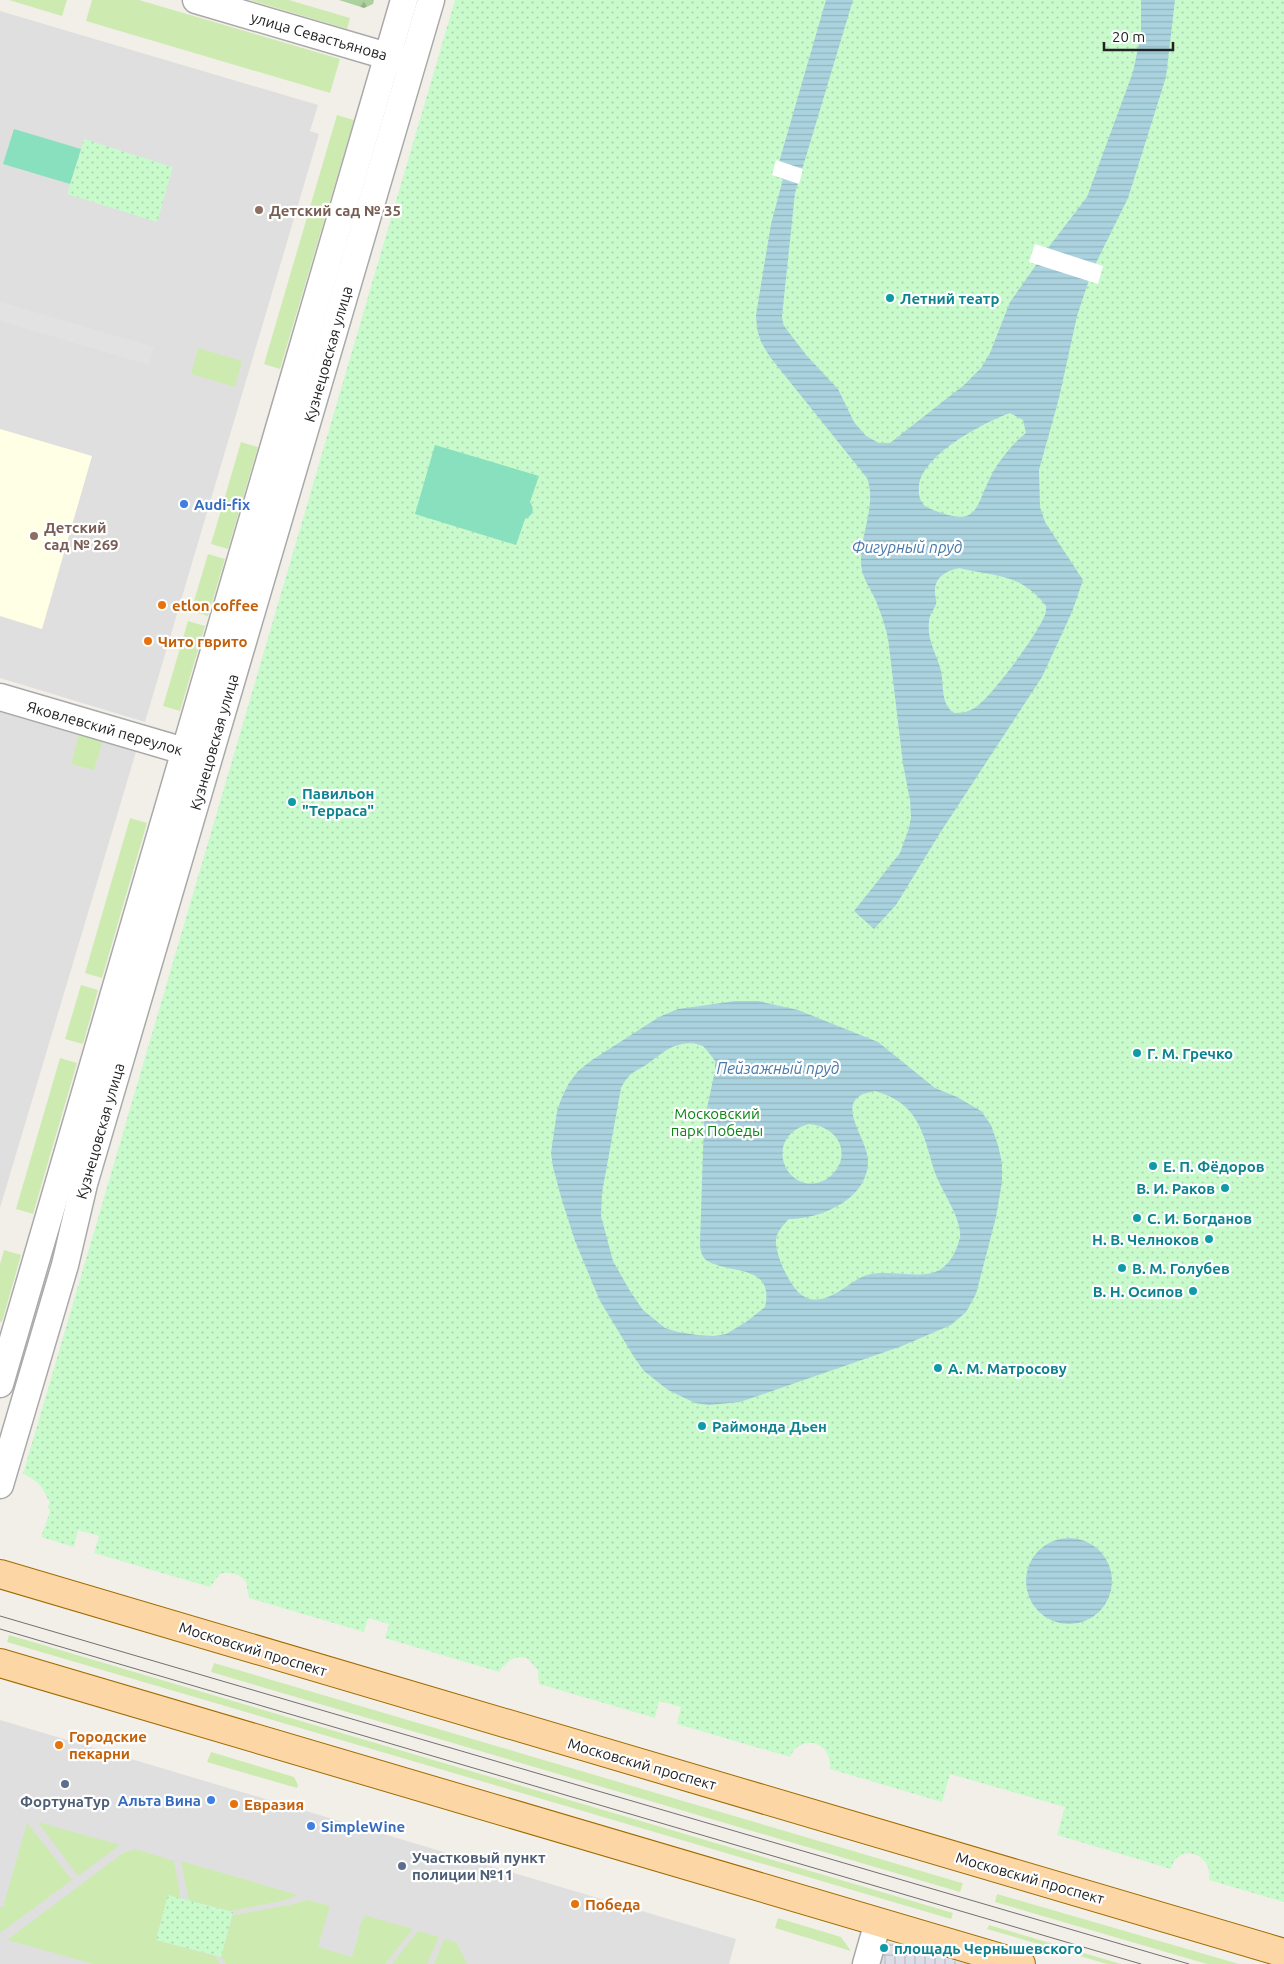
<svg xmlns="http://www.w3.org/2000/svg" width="1284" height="1964" font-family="Ubuntu,sans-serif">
  <defs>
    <pattern id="forest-firs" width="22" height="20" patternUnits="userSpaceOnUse" patternTransform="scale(1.25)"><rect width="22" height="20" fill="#add19e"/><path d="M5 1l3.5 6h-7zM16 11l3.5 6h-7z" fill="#95b388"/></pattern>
    <pattern id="park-dots" width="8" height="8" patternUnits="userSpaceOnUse" patternTransform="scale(1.25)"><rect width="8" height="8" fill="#c8facc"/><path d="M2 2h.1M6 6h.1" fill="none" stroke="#acd6af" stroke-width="1.8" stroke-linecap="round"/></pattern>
    <pattern id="plaza-grid" width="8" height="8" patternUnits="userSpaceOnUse" patternTransform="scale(1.25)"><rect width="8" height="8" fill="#dddde8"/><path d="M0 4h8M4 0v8" fill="none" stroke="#bdbdc7"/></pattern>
    <pattern id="water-rules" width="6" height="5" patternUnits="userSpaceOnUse" patternTransform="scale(1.25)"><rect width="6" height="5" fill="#aad3df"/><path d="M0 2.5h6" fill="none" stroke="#92b5bf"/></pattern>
  </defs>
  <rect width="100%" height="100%" fill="#f2efe9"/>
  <g fill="#e0dfdf">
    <polygon points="0,11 318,105 310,131 319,134 145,722 0,678"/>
    <polygon points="0,706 138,745 0,1208"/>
    <polygon points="0,1720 736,1939 729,1964 0,1964"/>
  </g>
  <polygon fill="#ffffe5" points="0,429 92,456 42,629 0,616"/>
  <g fill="#cdebb0">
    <polygon points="9,0 67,0 62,16"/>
    <polygon points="92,0 139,0 340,59 330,93 86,21"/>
    <polygon points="250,0 289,0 350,18 347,29"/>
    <polygon points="337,115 354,120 280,369 264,364"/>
    <polygon points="198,348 242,361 235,387 191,374"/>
    <polygon points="241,442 258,447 228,549 211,544"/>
    <polygon points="208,554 225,559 208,616 191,611"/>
    <polygon points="188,621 205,626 180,711 163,706"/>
    <polygon points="81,727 105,734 94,770 71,764"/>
    <polygon points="130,818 147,823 102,978 85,973"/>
    <polygon points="81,985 98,990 83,1044 65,1039"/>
    <polygon points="60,1058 77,1063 33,1214 16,1209"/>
    <polygon points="4,1250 21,1255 2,1322 0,1322 0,1264"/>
    <polygon points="9,1635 953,1913 951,1919 7,1642"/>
    <polygon points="214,1663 955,1881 963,1883 960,1892 211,1672"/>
    <polygon points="211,1752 294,1777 298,1785 297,1788 207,1762"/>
    <polygon points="38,1822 120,1845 78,1876"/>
    <polygon points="27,1823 72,1880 0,1933 0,1907 3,1907"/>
    <polygon points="135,1849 174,1861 181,1899 168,1896 156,1940 215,1956 220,1964 94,1964 7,1940 123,1853"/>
    <polygon points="181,1861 298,1895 286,1900 231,1911 189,1901"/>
    <polygon points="997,1894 1239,1964 1207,1964 995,1902"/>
    <polygon points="308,1900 330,1906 318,1947 352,1957 360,1930 358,1929 364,1917 367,1916 413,1929 385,1964 226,1964 221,1957 233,1915 290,1905"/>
    <polygon points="778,1918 841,1937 851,1951 775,1928"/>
    <polygon points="989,1925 1121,1964 1107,1964 987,1929"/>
    <polygon points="418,1931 439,1937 427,1964 392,1964"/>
    <polygon points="444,1939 456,1942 467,1964 434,1964"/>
  </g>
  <polygon fill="url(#forest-firs)" points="339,0 374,0 373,4 364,8"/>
  <g fill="url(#park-dots)">
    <path d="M455 0H1284V1902L1209 1880C1214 1853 1177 1842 1171 1869L1057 1835 1065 1807 950 1774 942 1802 830 1769C833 1740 799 1734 790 1757L677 1724 681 1707 659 1701 655 1718 539 1684 538 1670 527 1658C513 1655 507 1661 499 1672L385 1638 389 1624 368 1618 364 1632 249 1598 246 1581C239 1574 230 1571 220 1574L210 1587 94 1553 99 1536 78 1530 74 1547 41 1537 50 1512 48 1506 50 1503C43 1488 39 1481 23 1474Z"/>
    <polygon points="84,139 173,167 157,222 67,194"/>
    <polygon points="168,1895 233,1912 221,1957 156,1940"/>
  </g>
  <g fill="#88e0be">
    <polygon points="14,129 81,149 70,184 3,164"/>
    <path d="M435 445 539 476 530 502C535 510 533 515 525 519L516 545 415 514Z"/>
  </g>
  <polygon fill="#e2e2e2" points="0,302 154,347 149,365 0,321"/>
  <polygon fill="url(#plaza-grid)" points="863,1935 967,1964 852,1964"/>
  <g fill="url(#water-rules)" fill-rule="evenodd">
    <path d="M826 0H853L795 193 782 316 783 324 787 330 807 356 838 389 854 422 866 436 879 443H890L964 385 981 368 990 353 1010 302 1048 248 1087 197 1133 72 1141 34V0H1175L1166 77 1128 198 1092 271 1077 316 1059 398 1039 470 1040 507 1045 522 1083 580 1072 612 1042 677 940 833 896 905 874 929 854 911 900 853 909 828 911 817 910 800 903 764 888 638C885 626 881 613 876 601 871 589 861 577 861 562 860 535 877 504 867 478L770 357 761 342 757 329 756 315 771 224 783 179 775 176ZM1010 413 1023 420 1026 433C1013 443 1000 459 992 474 974 508 980 529 931 509 921 506 918 497 919 487 920 456 984 422 1010 413ZM959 568C997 577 1020 573 1046 606 1046 610 1046 614 1044 617 1036 636 992 696 976 707 969 712 962 713 954 713 939 703 945 683 940 667 935 652 927 639 929 622 929 615 934 610 936 604 937 601 935 596 935 593 934 577 946 571 959 568Z"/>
    <path d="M736 1001H758L798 1010 878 1042 935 1088 957 1097 981 1111 991 1125 998 1145 1002 1163V1182L996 1217 976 1294 966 1312 951 1325 902 1346 740 1402 709 1405 695 1403 668 1390 644 1371 634 1357 600 1301 575 1241 561 1197 553 1167 551 1153 557 1111 562 1097 569 1083 578 1071 592 1060 659 1017 678 1009ZM693 1043 703 1046 710 1054 715 1061V1071L704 1122 700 1242C700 1248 701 1256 706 1260 729 1275 775 1263 765 1307L746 1322 726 1334 714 1336 697 1335 678 1332 665 1328 643 1310 630 1291 613 1261 601 1216 602 1193 621 1088C631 1069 636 1073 650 1062 667 1050 671 1044 693 1043ZM875 1091C918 1103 923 1132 934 1170 940 1189 962 1218 960 1237 957 1251 949 1267 935 1272 916 1279 888 1269 867 1275 850 1280 827 1308 805 1297 791 1291 774 1253 776 1238 778 1231 783 1225 789 1219 820 1219 867 1200 868 1162 869 1138 828 1098 875 1091ZM809 1124C829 1126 847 1140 840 1163 837 1170 831 1177 825 1180 787 1199 760 1137 809 1124Z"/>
    <circle cx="1069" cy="1581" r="43"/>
  </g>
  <g fill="#fff">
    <polygon points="776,160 803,169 799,184 772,175"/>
    <polygon points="1035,244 1103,266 1098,284 1029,262"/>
  </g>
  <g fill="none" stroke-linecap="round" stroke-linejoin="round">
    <g stroke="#a9a9a9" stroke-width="29">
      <g id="street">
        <polyline points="196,0 404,61"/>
        <polyline points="0,697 201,756"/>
        <polyline points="0,1384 404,0"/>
        <polyline points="0,1485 65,1265 84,1184 431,0"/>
        <polyline points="866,1964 878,1922"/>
      </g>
    </g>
    <g stroke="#a06b00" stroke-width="30">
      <g id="primary">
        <polyline points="0,1574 1284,1953"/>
        <polyline points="0,1663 1021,1964"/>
      </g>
    </g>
    <use href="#street" stroke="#fff" stroke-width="26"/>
    <use href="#primary" stroke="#fcd6a4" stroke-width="28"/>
    <g stroke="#707070" stroke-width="1">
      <polyline points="0,1616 1189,1964"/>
      <polyline points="0,1629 1141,1964"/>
    </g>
  </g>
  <g fill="#8d6e63" stroke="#fff" stroke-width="2">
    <circle cx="259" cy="210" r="5"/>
    <circle cx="34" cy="536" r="5"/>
  </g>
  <g fill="#0f9aa8" stroke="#fff" stroke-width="2">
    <circle cx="890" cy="298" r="5"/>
    <circle cx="292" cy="802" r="5"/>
    <circle cx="1137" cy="1053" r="5"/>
    <circle cx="1153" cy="1166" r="5"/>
    <circle cx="1225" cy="1188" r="5"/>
    <circle cx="1137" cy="1218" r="5"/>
    <circle cx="1209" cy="1239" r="5"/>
    <circle cx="1122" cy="1268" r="5"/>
    <circle cx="1193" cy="1291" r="5"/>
    <circle cx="938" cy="1368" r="5"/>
    <circle cx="702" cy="1426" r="5"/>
    <circle cx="884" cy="1948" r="5"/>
  </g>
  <g fill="#3f7fe0" stroke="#fff" stroke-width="2">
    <circle cx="184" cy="504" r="5"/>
    <circle cx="211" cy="1800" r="5"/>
    <circle cx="311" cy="1826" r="5"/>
  </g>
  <g fill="#e8710a" stroke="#fff" stroke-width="2">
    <circle cx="162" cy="605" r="5"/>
    <circle cx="148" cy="641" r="5"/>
    <circle cx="59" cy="1745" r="5"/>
    <circle cx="234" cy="1804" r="5"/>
    <circle cx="575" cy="1904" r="5"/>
  </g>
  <g fill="#5c6f8a" stroke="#fff" stroke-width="2">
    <circle cx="65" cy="1784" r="5"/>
    <circle cx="402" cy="1866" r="5"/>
  </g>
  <g text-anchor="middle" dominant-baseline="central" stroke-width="4.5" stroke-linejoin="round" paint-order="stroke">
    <g font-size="15" fill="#222" stroke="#fff">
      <text transform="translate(319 36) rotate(16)">улица Севастьянова</text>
      <text transform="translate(328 354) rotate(-74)">Кузнецовская улица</text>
      <text transform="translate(105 728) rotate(16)">Яковлевский переулок</text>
      <text transform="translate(214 742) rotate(-74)">Кузнецовская улица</text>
      <text transform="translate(100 1131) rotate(-74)">Кузнецовская улица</text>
      <text transform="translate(253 1649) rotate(17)">Московский проспект</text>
      <text transform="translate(642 1764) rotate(16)">Московский проспект</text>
      <text transform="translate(1030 1878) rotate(16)">Московский проспект</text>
    </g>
    <g font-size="15" font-weight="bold" fill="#785e54" stroke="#fff" text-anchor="start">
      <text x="269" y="210">Детский сад № 35</text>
      <text x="44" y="527">Детский<tspan x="44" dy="17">сад № 269</tspan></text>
    </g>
    <g font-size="15" font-weight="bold" fill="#0d838f" stroke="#fff" text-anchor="start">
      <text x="900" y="298">Летний театр</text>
      <text x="302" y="793">Павильон<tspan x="302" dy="17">"Терраса"</tspan></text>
      <text x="1147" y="1053">Г. М. Гречко</text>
      <text x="1163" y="1166">Е. П. Фёдоров</text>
      <text x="1215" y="1188" text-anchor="end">В. И. Раков</text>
      <text x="1147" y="1218">С. И. Богданов</text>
      <text x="1199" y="1239" text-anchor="end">Н. В. Челноков</text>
      <text x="1132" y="1268">В. М. Голубев</text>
      <text x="1183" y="1291" text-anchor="end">В. Н. Осипов</text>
      <text x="948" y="1368">А. М. Матросову</text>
      <text x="712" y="1426">Раймонда Дьен</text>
      <text x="894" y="1948">площадь Чернышевского</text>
    </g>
    <g font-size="15" font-weight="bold" fill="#366cbe" stroke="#fff" text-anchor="start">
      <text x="194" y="504">Audi-fix</text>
      <text x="201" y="1800" text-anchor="end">Альта Вина</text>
      <text x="321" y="1826">SimpleWine</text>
    </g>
    <g font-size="15" font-weight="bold" fill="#c56008" stroke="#fff" text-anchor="start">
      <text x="172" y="605">etlon coffee</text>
      <text x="158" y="641">Чито гврито</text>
      <text x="69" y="1736">Городские<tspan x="69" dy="17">пекарни</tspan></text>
      <text x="244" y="1804">Евразия</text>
      <text x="585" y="1904">Победа</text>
    </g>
    <g font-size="15" fill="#0c8416" stroke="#fff">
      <text x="717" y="1113">Московский<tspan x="717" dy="17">парк Победы</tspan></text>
    </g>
    <g font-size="15" font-weight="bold" fill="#4e5e75" stroke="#fff">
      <text x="65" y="1801">ФортунаТур</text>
      <text x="412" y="1857" text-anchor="start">Участковый пункт<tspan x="412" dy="17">полиции №11</tspan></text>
    </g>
    <g font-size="16" font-style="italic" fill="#4a7aab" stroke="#fff">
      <text x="907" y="547">Фигурный пруд</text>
      <text x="778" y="1068">Пейзажный пруд</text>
    </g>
  </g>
  <path d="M1104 42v8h69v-8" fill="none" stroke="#222222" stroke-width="2.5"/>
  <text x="1112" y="42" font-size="15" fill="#222222" stroke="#ffffff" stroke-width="4" paint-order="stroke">20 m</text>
</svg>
